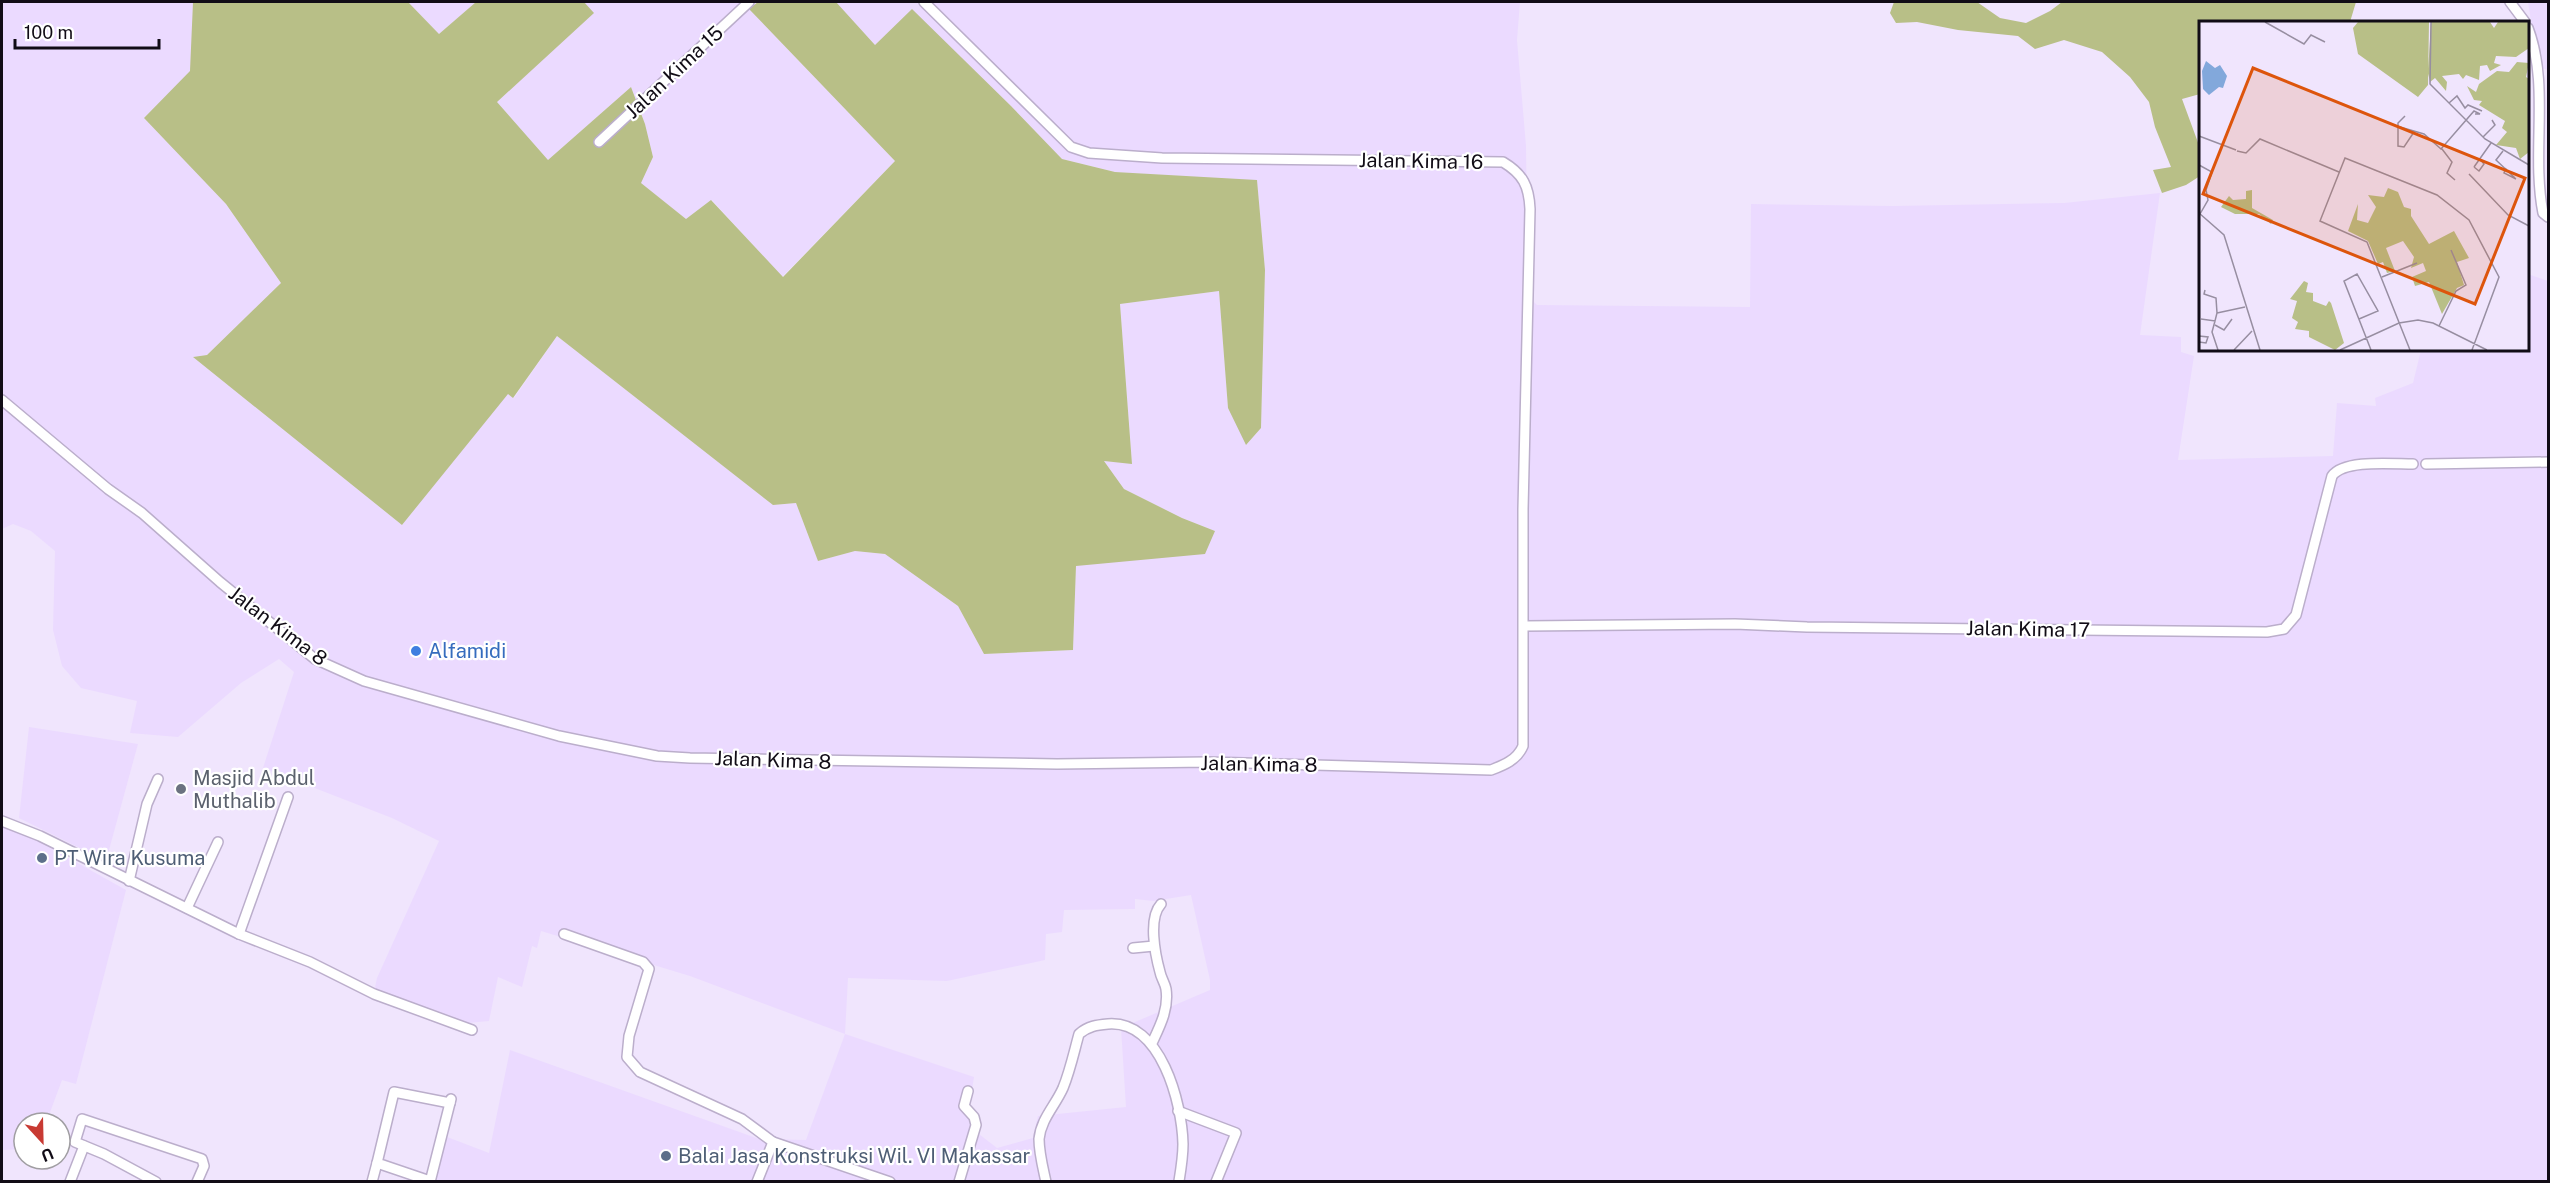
<svg xmlns="http://www.w3.org/2000/svg" width="2550" height="1183" font-family="'Public Sans',sans-serif">
  <rect width="100%" height="100%" fill="#f0e5fd"/>
  <g fill="#ebdaff" fill-rule="evenodd">
    <path d="M2 2H193L191 71 144 118 226 204 281 283 207 355 193 357 402 525 508 393 514 398 557 336 773 505 796 503 818 561 855 551 885 554 958 606 984 654 1073 650 1076 566 1215 531 1182 518 1124 489 1104 461 1132 463 1120 304 1219 291 1228 407 1247 444 1261 428 1265 270 1257 181 1115 172 1062 159 1011 106 912 10 875 45 836 2H1520L1517 40 1526 146 1528 296 1537 305 1750 307 1751 204 1893 206 2064 203 2160 193 2140 335 2181 337V352L2194 356 2178 460 2333 456 2337 403 2376 406 2375 398 2413 383 2421 350H2528V274L2548 281V1181H436L447 1137 489 1153 510 1050 759 1139 806 1140 845 1034 690 976 541 931 537 948 532 946 522 987 498 977 489 1021 457 1024 374 992 377 978 439 841 392 818 263 768 294 672 279 659 241 683 178 737 130 733 137 701 81 688 62 666 53 630 55 551 31 531 13 524 2 529ZM1191 895 1210 980V990L1121 1028 1126 1107 1038 1116 1033 1138 997 1148 975 1131 977 1112 969 1109 974 1077 845 1034 848 978 947 981 1045 960 1046 934 1062 932 1064 910 1135 909V899L1153 901Z"/>
    <polygon points="408,2 476,2 439,34"/>
    <polygon points="584,2 758,2 749,9 895,161 782,277 712,200 686,219 640,183 653,157 645,124 631,87 548,160 497,102 593,13"/>
    <polygon points="2528,2 2548,2 2548,70 2538,67"/>
    <polygon points="29,727 138,744 106,861 19,818"/>
    <polygon points="2,826 20,831 126,890 76,1084 62,1080 46,1123 24,1123 24,1149 2,1150"/>
  </g>
  <g fill="#b8bf87">
    <polygon points="193,2 408,2 439,34 476,2 584,2 594,13 497,102 548,160 631,87 645,124 653,157 641,183 686,219 711,200 783,277 895,161 749,9 758,2 836,2 875,45 912,9 1011,106 1062,159 1115,172 1257,180 1265,270 1261,428 1246,445 1228,408 1219,291 1120,304 1132,464 1104,461 1124,489 1182,518 1215,531 1205,554 1076,566 1073,650 984,654 958,606 885,554 855,551 818,561 796,503 773,505 557,336 513,398 508,394 402,525 193,357 207,355 281,283 226,204 144,118 190,71"/>
    <polygon points="1894,2 1977,2 2000,18 2026,23 2050,11 2062,2 2356,2 2350,22 2200,22 2200,94 2182,99 2200,148 2200,176 2186,185 2162,193 2153,170 2171,167 2155,127 2149,102 2130,77 2102,52 2064,40 2035,49 2018,36 1958,30 1917,22 1896,23 1890,13"/>
  </g>
  <g fill="none" stroke-linecap="round" stroke-linejoin="round">
    <g stroke="#bbaecb" stroke-width="12">
      <g id="minor">
        <polyline points="2510,2 2525,22"/>
        <path d="M2528 28C2550 86 2531 152 2543 213L2548 217"/>
        <polyline points="599,142 749,2"/>
        <path d="M2 400 108 489 142 513 220 582 315 659 364 681 559 736 657 756 690 758 1057 764 1207 762 1491 770C1504 765 1517 760 1523 746V509L1530 209C1529 186 1523 174 1503 162L1162 158 1089 153 1071 147 924 2"/>
        <polyline points="2426,464 2548,462"/>
        <path d="M1525 626 1735 624 1807 627 2267 632 2284 629 2296 615 2332 476C2344 459 2393 464 2413 464"/>
        <polyline points="2,821 40,836 239,934 310,962 374,994 472,1030"/>
        <polyline points="129,881 147,804 158,779"/>
        <polyline points="187,908 218,842"/>
        <polyline points="239,934 288,797"/>
        <polyline points="564,934 643,962 649,969 629,1036 627,1057 640,1072 742,1119 773,1142"/>
        <polyline points="1133,948 1154,946"/>
        <path d="M1152 1043C1160 1026 1169 1009 1166 989 1165 983 1161 978 1160 972 1155 954 1148 918 1161 904"/>
        <polyline points="1178,1111 1236,1133 1216,1182"/>
        <polyline points="430,1181 377,1163 394,1092 450,1103"/>
        <polyline points="70,1182 84,1146"/>
        <polyline points="156,1182 104,1154 75,1142 82,1119 202,1159 204,1166 197,1182"/>
        <polyline points="372,1182 377,1163"/>
        <polyline points="430,1182 451,1099"/>
        <polyline points="757,1182 773,1142 890,1182"/>
        <polyline points="959,1182 976,1125 974,1117 964,1106 968,1091"/>
        <path d="M1046 1182C1043 1168 1039 1153 1039 1139 1041 1119 1055 1106 1063 1088 1070 1071 1074 1052 1079 1034 1088 1026 1097 1025 1108 1024 1161 1020 1182 1103 1183 1144 1183 1157 1181 1169 1179 1181"/>
      </g>
    </g>
    <use href="#minor" stroke="#fff" stroke-width="9"/>
  </g>
  <circle fill="#3f7fe0" stroke="#fff" stroke-width="2" cx="416" cy="651" r="6"/>
  <circle fill="#6b7280" stroke="#fff" stroke-width="2" cx="181" cy="789" r="6"/>
  <g fill="#5c6f8a" stroke="#fff" stroke-width="2">
    <circle cx="42" cy="858" r="6"/>
    <circle cx="666" cy="1156" r="6"/>
  </g>
  <g text-anchor="middle" dominant-baseline="central" stroke-width="4.5" stroke-linejoin="round" paint-order="stroke">
    <g font-size="20" fill="#110c16" stroke="#fff">
      <text transform="translate(674 72) rotate(-43)">Jalan Kima 15</text>
      <text transform="translate(1421 161) rotate(1)">Jalan Kima 16</text>
      <text transform="translate(278 626) rotate(37)">Jalan Kima 8</text>
      <text transform="translate(2028 629) rotate(1)">Jalan Kima 17</text>
      <text transform="translate(773 760) rotate(2)">Jalan Kima 8</text>
      <text transform="translate(1259 764) rotate(1)">Jalan Kima 8</text>
    </g>
    <g font-size="20" fill="#366cbe" stroke="#fff" text-anchor="start">
      <text x="428" y="651">Alfamidi</text>
    </g>
    <g font-size="20" fill="#5b616d" stroke="#fff" text-anchor="start">
      <text x="193" y="778">Masjid Abdul<tspan x="193" dy="23">Muthalib</tspan></text>
    </g>
    <g font-size="20" fill="#4e5e75" stroke="#fff" text-anchor="start">
      <text x="54" y="858">PT Wira Kusuma</text>
      <text x="678" y="1156">Balai Jasa Konstruksi Wil. VI Makassar</text>
    </g>
  </g>
  <g transform="translate(2199 21)">
    <rect width="330" height="330" fill="#f0e5fd"/>
    <path d="M159 1H230L229 64 219 76 159 33 154 7ZM232 1H291L295 7 299 1H330V27L317 36 297 35 295 42 302 44 291 50 288 44 281 45 280 59 267 54 264 58 260 53 243 55 248 61 247 70 236 57 231 61 229 52ZM318 41 330 42 327 56 330 58V131L321 138 317 127 297 124 308 111 303 107 306 100 280 84 283 80 275 79 268 65 277 71 280 63 298 50 310 51ZM189 167 199 171 205 186 212 188V195L230 223 255 210 270 237 258 241 265 264 258 267 243 293 230 261 216 265 213 256 227 250 224 242 212 247 215 236 204 220 187 227 196 250 188 252 184 241 179 243 169 220 149 210 159 183 158 199 169 202 177 186 169 174 185 176ZM53 169V187L74 199 72 203 60 193H36L22 186 30 175 34 179 47 178V170ZM105 260 109 262 107 271 114 272V280L127 285 130 280 132 282 145 322 136 329 110 316V310L96 308 99 301 93 297 98 280 91 278Z" fill="#b8bf87"/>
    <path d="M7 40 16 47 21 44 28 55 24 67 20 66 10 74 4 68 3 50Z" fill="#82a8db"/>
    <path fill="none" stroke="#978ea1" stroke-width="1.5" d="M66 1 105 23 112 14 126 21M232 1 231 63 286 118 330 144M250 82 258 75 266 87 269 84 283 90M206 95 199 102V125L205 126 215 111M201 106 225 113 242 128 275 90 281 93H276M0 115 37 129M284 116 296 104 293 99M243 128 253 141 248 152 256 159M38 130 47 132 61 118 140 151M304 130 297 139 316 157M0 144 13 151 7 169 9 179 1 193M275 146 292 122M275 146 280 150 285 143 281 138M307 147 305 152 317 158M270 153 309 194 330 205M0 192 25 214 61 329M183 256 218 242M18 292 46 286M2 298 16 300 18 292 17 277 5 273 6 269M160 298 179 290 158 253 145 260 172 329M16 300 13 311 19 329M16 304 25 309 33 298M240 305 257 270 267 264 252 229M0 315 9 316 7 322 0 321M35 329 53 310M141 329 200 302 219 299 234 302 288 329M211 329 168 221 121 200 146 137 238 174 270 199 300 256 273 329"/>
    <path fill="#dd550c" fill-opacity="0.15" stroke="#dd550c" stroke-width="3" d="M54 47 326 157 276 283 4 173Z"/>
    <rect width="330" height="330" fill="none" stroke="#110c16" stroke-width="3"/>
  </g>
  <rect width="2550" height="1183" fill="none" stroke="#110c16" stroke-width="6"/>
  <g transform="translate(42 1141) rotate(158)"><circle r="28" fill="#ffffff" stroke="#a09ea2" stroke-width="1.5"/>
  <path d="M0-4.5L10 22L0 15L-10 22Z" fill="#c83a33"/>
  <text y="-9" font-size="16" font-weight="bold" text-anchor="middle" fill="#110c16">U</text>
  </g>
  <path d="M15 39v9h144v-9" fill="none" stroke="#110c16" stroke-width="3"/>
  <text x="24" y="39" font-size="18" fill="#110c16" stroke="#ffffff" stroke-width="4.5" paint-order="stroke">100 m</text>
</svg>
